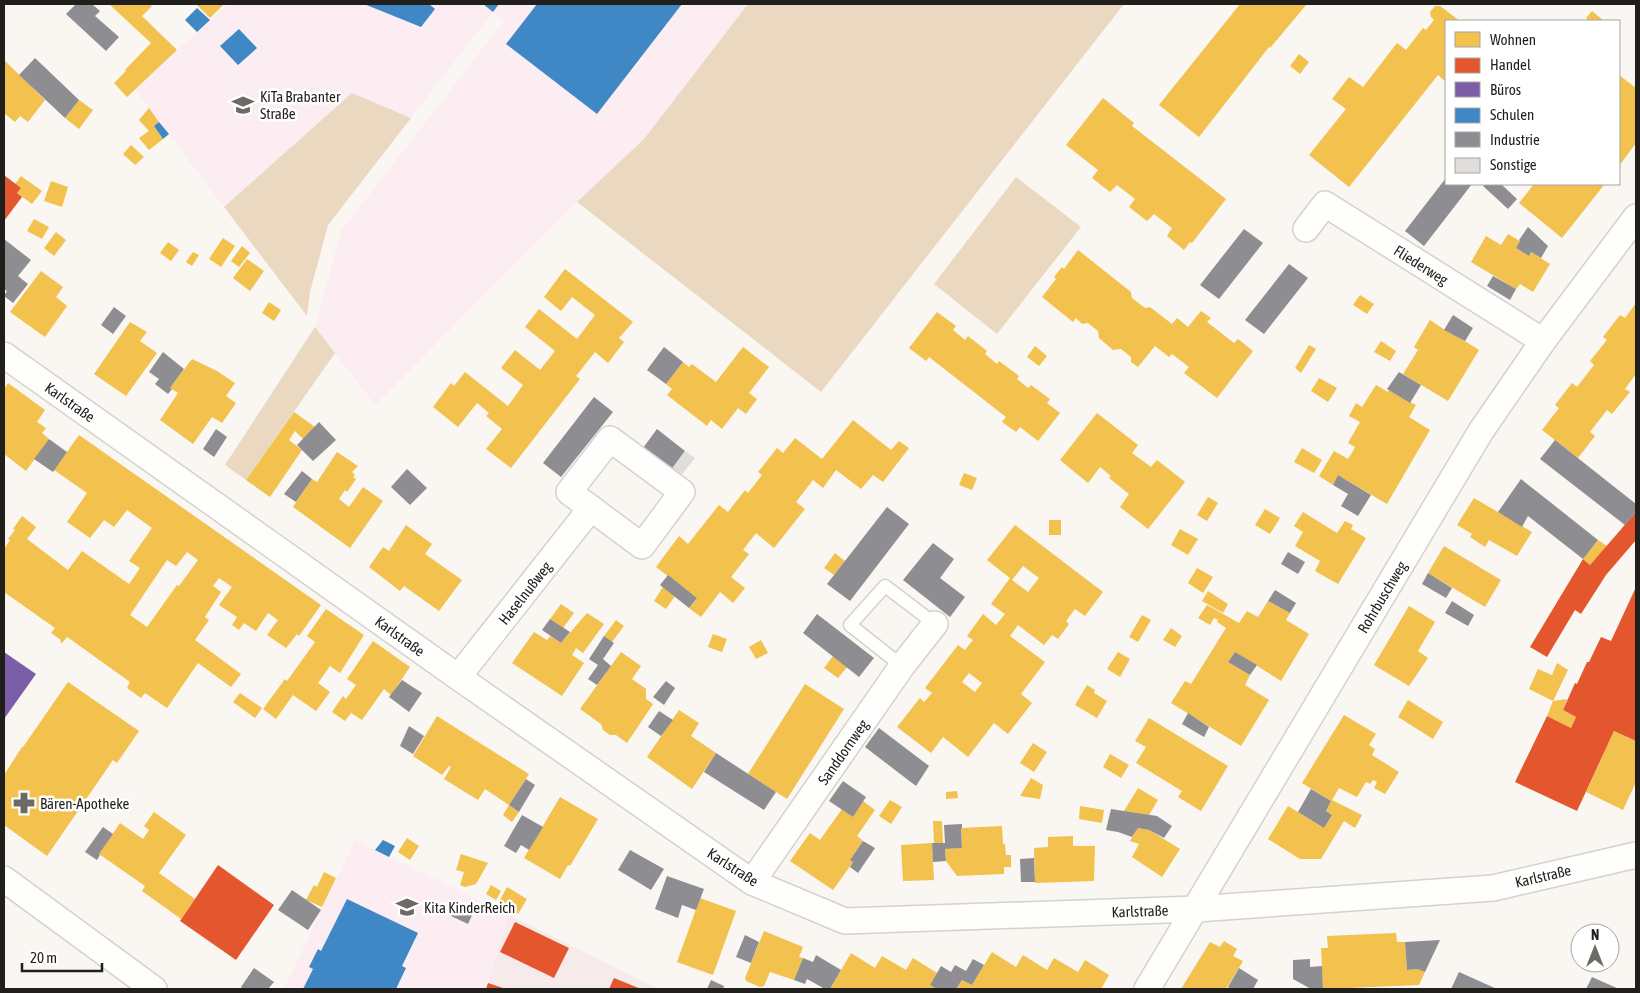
<svg xmlns="http://www.w3.org/2000/svg" width="1640" height="993" font-family="'Asap Condensed',sans-serif">
  <rect width="100%" height="100%" fill="#faf6f1"/>
  <polygon fill="#f7eaeb" points="509,915 659,989 486,989"/>
  <g fill="#fcedf3">
    <polygon points="228,4 748,4 644,139 577,202 375,405 315,327 341,231 504,21 493,12 411,118 352,93 224,207 135,89"/>
    <polygon points="355,840 509,915 486,989 284,989"/>
  </g>
  <g fill="#ead9c0">
    <polygon points="748,4 1124,4 821,392 577,202 644,139"/>
    <polygon points="352,93 411,118 328,225 310,292 307,316 224,207"/>
    <polygon points="1016,177 1081,227 997,334 934,284"/>
    <polygon points="315,327 335,353 246,480 225,465"/>
  </g>
  <g fill="#f2c14e" fill-rule="evenodd">
    <polygon points="109,4 149,4 152,6 142,16 177,50 127,97 114,83 126,71 125,70 151,43"/>
    <polygon points="199,4 224,4 210,18 197,5"/>
    <polygon points="1240,4 1307,4 1270,48 1269,47 1199,137 1159,105"/>
    <polygon points="1435,6 1440,6 1460,21 1446,21 1446,82 1438,75 1349,187 1309,155 1346,109 1332,99 1349,77 1363,87 1397,43 1406,50 1423,28 1426,30 1434,20 1431,17 1430,12"/>
    <polygon points="1592,11 1604,21 1589,21 1586,18"/>
    <polygon points="1299,54 1309,62 1300,74 1290,66"/>
    <polygon points="4,60 45,100 28,122 20,116 15,122 4,113"/>
    <polygon points="1619,75 1636,88 1636,143 1619,166"/>
    <polygon points="1103,98 1134,123 1132,126 1226,199 1192,243 1190,242 1184,250 1167,236 1172,228 1154,214 1147,221 1129,207 1135,199 1117,185 1110,192 1092,178 1098,170 1066,145"/>
    <polygon points="79,100 93,110 79,129 65,118"/>
    <polygon points="149,108 159,122 154,126 163,139 149,150 139,138 149,131 139,120"/>
    <polygon points="131,145 144,157 135,165 123,154"/>
    <polygon points="21,176 42,191 32,204 17,193 21,188 15,184"/>
    <polygon points="51,181 68,187 62,207 44,201"/>
    <polygon points="1534,184 1603,184 1604,185 1562,238 1519,203"/>
    <polygon points="34,219 49,227 42,239 27,231"/>
    <polygon points="56,232 66,240 54,256 44,248"/>
    <polygon points="1508,234 1520,241 1516,248 1529,256 1531,252 1550,264 1533,292 1520,284 1516,289 1471,262 1486,236 1501,245"/>
    <polygon points="223,238 235,246 221,267 209,259"/>
    <polygon points="168,242 179,250 171,261 160,253"/>
    <polygon points="242,246 250,253 239,267 231,261"/>
    <polygon points="1078,250 1131,292 1132,298 1145,308 1150,307 1172,324 1177,318 1188,327 1201,311 1211,318 1207,322 1234,343 1238,339 1253,351 1217,398 1184,373 1189,367 1172,354 1169,357 1155,346 1138,367 1131,362 1131,357 1121,349 1113,350 1099,338 1098,331 1088,323 1082,324 1076,318 1073,322 1042,297 1056,279 1054,277 1062,267 1064,269"/>
    <polygon points="193,252 199,255 192,266 186,262"/>
    <polygon points="247,259 264,271 250,291 233,278"/>
    <polygon points="565,269 633,322 619,338 624,342 608,363 595,352 576,376 580,379 511,468 486,449 502,429 486,416 489,413 477,403 458,427 433,407 451,383 454,386 465,372 508,406 523,385 501,368 515,350 540,370 555,351 525,327 539,309 577,339 595,315 572,297 561,311 544,297"/>
    <polygon points="41,271 63,287 56,297 67,306 45,337 10,312"/>
    <polygon points="1360,295 1374,304 1367,314 1353,305"/>
    <polygon points="269,302 281,310 274,321 262,313"/>
    <polygon points="1636,303 1636,374 1625,389 1630,392 1612,414 1607,410 1590,432 1595,436 1578,458 1542,430 1559,408 1555,405 1572,383 1577,387 1594,365 1590,361 1607,340 1603,337 1620,315 1625,318"/>
    <polygon points="937,312 956,326 953,330 965,340 968,336 987,351 985,354 997,364 999,361 1019,376 1017,379 1028,388 1031,385 1050,399 1047,403 1060,413 1038,441 1020,427 1016,432 1002,422 1006,417 929,357 926,361 909,348"/>
    <polygon points="1430,320 1451,334 1452,333 1479,350 1448,401 1403,374 1418,350 1414,347"/>
    <polygon points="130,322 147,332 140,341 157,353 126,396 94,374"/>
    <polygon points="1381,341 1396,351 1390,361 1374,352"/>
    <polygon points="1309,345 1316,349 1301,373 1295,368"/>
    <polygon points="1035,346 1047,356 1039,366 1027,357"/>
    <polygon points="743,347 769,367 749,393 757,399 746,414 738,408 722,429 711,420 707,426 667,395 672,389 666,384 683,362 689,367 692,364 716,382"/>
    <polygon points="192,359 217,371 235,383 226,396 236,403 222,423 212,417 193,444 160,420 178,393 170,388"/>
    <polygon points="1319,378 1337,388 1328,402 1311,391"/>
    <polygon points="8,383 45,410 37,422 46,428 42,433 49,439 26,471 4,454 4,389"/>
    <polygon points="1376,385 1388,392 1389,390 1410,403 1410,402 1416,405 1409,417 1430,430 1387,504 1338,475 1333,485 1319,476 1334,451 1348,459 1353,451 1355,447 1348,443 1360,422 1349,416 1356,403 1362,407"/>
    <polygon points="294,412 315,427 303,439 295,431 289,440 302,450 270,497 246,480"/>
    <polygon points="1097,413 1138,445 1132,453 1151,467 1157,460 1185,482 1148,529 1120,507 1129,494 1109,478 1111,476 1100,467 1088,483 1060,460"/>
    <polygon points="853,420 891,450 899,441 909,448 883,482 873,475 861,489 836,470 823,488 813,480 796,502 805,509 774,548 756,533 743,550 749,554 731,577 745,588 733,603 720,592 701,617 689,608 697,598 656,567 679,536 688,544 719,505 728,512 745,490 748,493 762,475 758,472 777,448 783,453 795,438 822,459"/>
    <path d="M79 435 321 605 299 636 297 634 286 648 267 635 278 620 268 613 256 631 244 623 239 630 232 625 237 617 219 605 232 587 219 578 213 586 221 592 205 617 209 620 195 640 241 674 231 687 198 663 167 708 145 693 141 698 127 688 130 682 70 639 67 637 62 643 60 642 61 640 51 633 55 628 4 592V549L10 540 8 539 15 530 13 529 22 516 36 527 27 539 68 570 82 551 129 584 140 568 129 561 152 528 127 510 114 527 104 520 90 538 67 522 87 493 54 470ZM187 552 198 560 179 586 177 585 147 627 130 615 167 560 176 566Z"/>
    <polygon points="1302,448 1322,460 1314,473 1294,462"/>
    <polygon points="337,452 358,466 352,472 355,475 353,477 356,479 347,492 345,490 339,499 349,507 363,487 383,501 350,548 293,507 312,479 317,482"/>
    <polygon points="964,473 977,478 972,490 959,485"/>
    <polygon points="1208,497 1218,503 1207,521 1197,515"/>
    <polygon points="1474,498 1532,532 1517,556 1489,540 1485,547 1470,537 1472,534 1457,525"/>
    <polygon points="1265,509 1280,518 1270,534 1255,525"/>
    <polygon points="1303,512 1337,533 1345,521 1353,525 1351,529 1366,538 1338,584 1315,571 1320,561 1295,546 1303,532 1294,526"/>
    <rect x="1049" y="520" width="12" height="15"/>
    <polygon points="406,525 432,544 425,554 462,580 439,611 404,586 400,591 369,567 383,547 389,551"/>
    <path d="M1015 525 1103 592 1085 616 1075 609 1066 621 1069 624 1058 639 1052 635 1044 645 1018 625 1010 636 1045 662 1021 694 1032 703 1008 734 994 723 968 757 943 737 931 753 897 727 920 698 924 702 932 693 925 688 958 645 965 650 973 640 967 636 983 614 996 625 1005 614 991 604 1010 578 987 560ZM1023 566 1039 578 1028 592 1012 580ZM969 673 982 683 975 692 962 682Z"/>
    <polygon points="1180,529 1198,539 1188,555 1171,545"/>
    <polygon points="1598,540 1607,546 1590,565 1583,559"/>
    <polygon points="1444,546 1501,580 1485,607 1428,573"/>
    <polygon points="835,553 845,561 834,575 824,568"/>
    <polygon points="1197,568 1213,577 1203,593 1188,583"/>
    <polygon points="663,587 675,596 666,609 654,601"/>
    <polygon points="1208,591 1228,604 1223,613 1202,601"/>
    <polygon points="1268,601 1290,613 1286,620 1309,634 1281,681 1235,652 1228,662 1250,675 1245,685 1269,700 1241,746 1171,703 1185,681 1191,684 1226,628 1217,622 1218,620 1214,618 1210,625 1198,618 1207,605 1239,623 1247,611 1258,617"/>
    <polygon points="561,604 574,613 563,628 550,619"/>
    <polygon points="1409,606 1435,622 1418,651 1428,658 1409,686 1374,665"/>
    <polygon points="326,609 364,635 340,673 330,666 318,683 330,692 316,711 293,695 276,719 263,709 285,679 287,681 315,642 307,636"/>
    <polygon points="587,613 604,624 583,653 576,648 572,655 584,663 562,696 512,663 534,632 547,640 550,636 561,643"/>
    <polygon points="1142,615 1151,620 1138,642 1129,637"/>
    <polygon points="616,620 624,626 612,642 604,636"/>
    <polygon points="1171,628 1182,636 1175,647 1163,640"/>
    <polygon points="713,634 727,639 722,652 708,647"/>
    <polygon points="761,640 768,653 756,659 749,647"/>
    <polygon points="373,641 410,667 391,695 384,689 362,720 351,713 345,721 332,712 343,696 346,699 356,685 347,679"/>
    <polygon points="621,652 641,666 632,679 646,689 646,699 653,704 627,743 616,735 610,735 603,730 601,724 580,709"/>
    <polygon points="1118,652 1130,659 1120,677 1107,669"/>
    <polygon points="833,656 847,667 838,678 824,668"/>
    <polygon points="1557,663 1568,670 1553,701 1567,699 1563,710 1576,717 1571,728 1547,716 1553,701 1529,689 1538,669 1552,675"/>
    <polygon points="68,682 139,731 117,763 113,760 47,856 4,825 4,775 22,747 23,747"/>
    <polygon points="805,684 844,709 787,799 748,774"/>
    <polygon points="1087,685 1095,690 1094,693 1107,701 1097,718 1075,705"/>
    <polygon points="240,693 262,708 255,718 233,702"/>
    <polygon points="1408,700 1443,722 1433,739 1398,717"/>
    <polygon points="679,710 699,723 691,736 716,753 692,789 647,757"/>
    <polygon points="1344,715 1376,734 1369,745 1375,749 1372,755 1399,772 1385,794 1374,788 1377,782 1373,780 1370,784 1366,782 1357,797 1339,788 1332,800 1362,815 1355,828 1344,821 1321,859 1300,859 1268,839 1288,806 1324,828 1332,815 1326,811 1331,801 1302,783"/>
    <polygon points="437,716 529,774 509,805 485,789 478,800 444,779 451,767 449,766 442,775 413,756"/>
    <polygon points="1149,718 1228,766 1201,811 1178,797 1182,791 1136,763 1146,747 1135,741"/>
    <polygon points="1614,731 1636,741 1636,782 1623,810 1586,792"/>
    <polygon points="1033,743 1047,752 1034,772 1020,763"/>
    <polygon points="1110,754 1129,765 1121,778 1103,767"/>
    <polygon points="1031,778 1043,785 1040,799 1020,796"/>
    <polygon points="1138,788 1158,800 1149,815 1124,811"/>
    <polygon points="957,791 958,798 946,799 946,792"/>
    <polygon points="560,797 598,819 570,866 568,865 560,879 524,858"/>
    <polygon points="890,800 902,807 891,824 879,816"/>
    <polygon points="863,801 875,810 857,836 863,841 850,860 853,862 833,890 790,861 810,833 820,840 842,809 853,817"/>
    <polygon points="509,805 519,812 512,822 503,815"/>
    <polygon points="1080,806 1104,810 1102,823 1079,819"/>
    <polygon points="154,812 186,835 159,873 195,899 181,919 142,891 145,886 99,854 120,823 143,839 149,830 144,826"/>
    <polygon points="933,821 942,821 943,843 934,843"/>
    <polygon points="1002,826 1003,844 1005,844 1006,855 1011,855 1011,867 1004,867 1004,874 957,876 946,861 945,849 962,848 961,828"/>
    <polygon points="1138,828 1149,830 1180,849 1162,877 1132,857 1139,844 1130,841"/>
    <polygon points="1073,836 1073,846 1095,846 1094,881 1035,883 1034,848 1048,847 1048,837"/>
    <polygon points="407,838 419,846 410,860 398,852"/>
    <polygon points="932,843 934,880 903,881 901,845"/>
    <polygon points="461,854 488,863 476,884 465,887 460,885 464,872 456,870"/>
    <polygon points="324,872 336,878 322,907 306,900 314,885 317,887"/>
    <polygon points="491,885 501,891 496,900 486,894"/>
    <polygon points="507,887 527,899 518,914 499,902"/>
    <polygon points="700,898 736,911 713,975 677,962"/>
    <polygon points="764,931 803,947 799,957 803,958 794,980 770,972 764,986 760,987 746,981 745,978"/>
    <polygon points="1396,933 1397,942 1405,942 1407,970 1417,969 1425,972 1419,985 1323,989 1321,948 1328,948 1327,936"/>
    <polygon points="1224,941 1237,949 1233,956 1243,961 1226,989 1181,989 1210,942 1220,947"/>
    <polygon points="992,952 1016,967 1023,955 1047,970 1054,958 1078,972 1085,960 1109,975 1101,989 956,989 962,980 972,985"/>
    <polygon points="851,953 875,968 882,956 906,970 913,958 937,973 930,985 937,989 830,989"/>
  </g>
  <g fill="#e4572e">
    <polygon points="4,175 21,188 17,193 22,197 4,221"/>
    <polygon points="1636,512 1636,540 1606,575 1581,614 1575,610 1547,657 1530,647 1583,559 1590,565"/>
    <polygon points="1636,587 1636,741 1614,731 1577,811 1515,782 1547,716 1571,728 1576,717 1563,710 1575,683 1577,684 1587,662 1589,662 1601,637 1611,641"/>
    <polygon points="218,865 274,905 236,960 180,921"/>
    <polygon points="515,922 569,948 554,978 500,952"/>
    <polygon points="614,978 641,989 609,989"/>
    <polygon points="488,983 506,989 486,989"/>
  </g>
  <polygon fill="#7b5ea7" points="4,652 36,674 4,719"/>
  <g fill="#3f88c5">
    <polygon points="364,4 429,4 435,9 421,27"/>
    <polygon points="483,4 499,4 493,12"/>
    <polygon points="537,4 682,4 597,114 506,44"/>
    <polygon points="197,8 210,20 197,32 185,20"/>
    <polygon points="239,29 257,48 238,65 220,46"/>
    <polygon points="159,122 169,134 163,139 154,126"/>
    <polygon points="383,840 395,846 389,857 375,850"/>
    <polygon points="347,899 418,933 402,966 406,968 396,989 303,989 313,969 309,967 318,949 321,951"/>
  </g>
  <g fill="#8d8d92">
    <polygon points="76,4 92,4 100,11 95,16 119,37 106,51 66,14"/>
    <polygon points="35,58 79,100 65,118 19,75"/>
    <polygon points="1446,178 1446,184 1472,184 1424,246 1405,231"/>
    <polygon points="1485,184 1501,184 1517,199 1508,209 1483,186"/>
    <polygon points="1528,227 1548,246 1541,258 1531,252 1529,256 1516,248 1520,241 1519,240"/>
    <polygon points="1244,229 1263,243 1219,299 1200,285"/>
    <polygon points="4,239 31,260 18,276 28,284 13,303 4,296 7,291 4,289"/>
    <polygon points="1289,264 1308,278 1264,334 1245,320"/>
    <polygon points="1493,276 1516,289 1510,300 1487,286"/>
    <polygon points="114,307 126,316 113,334 101,325"/>
    <polygon points="1453,315 1473,328 1465,341 1444,330"/>
    <polygon points="664,347 683,362 666,384 647,370"/>
    <polygon points="163,352 184,369 170,388 172,389 168,394 155,384 159,379 149,372"/>
    <polygon points="1399,372 1421,385 1410,403 1387,389"/>
    <polygon points="594,397 613,412 561,477 543,463"/>
    <polygon points="319,422 336,440 313,461 297,445"/>
    <polygon points="216,429 227,437 214,457 203,449"/>
    <polygon points="657,429 685,451 671,470 643,448"/>
    <polygon points="49,439 67,452 53,472 34,459"/>
    <polygon points="1555,440 1636,504 1636,512 1625,525 1540,459"/>
    <polygon points="407,469 427,488 410,505 391,487"/>
    <polygon points="302,471 312,479 296,502 284,494"/>
    <polygon points="1338,475 1371,495 1358,516 1341,506 1348,494 1333,485"/>
    <polygon points="1521,479 1598,540 1583,559 1528,516 1522,527 1498,512"/>
    <polygon points="887,507 909,524 850,601 827,584"/>
    <polygon points="933,543 954,559 940,578 965,597 950,617 903,580"/>
    <polygon points="1288,552 1305,562 1298,574 1281,564"/>
    <polygon points="1428,573 1452,588 1446,598 1422,584"/>
    <polygon points="668,575 697,598 689,608 660,585"/>
    <polygon points="1275,590 1296,603 1290,613 1268,601"/>
    <polygon points="1452,601 1474,615 1468,626 1445,613"/>
    <polygon points="817,614 874,658 859,677 803,633"/>
    <polygon points="550,619 570,632 561,643 542,630"/>
    <polygon points="604,636 614,643 603,659 611,666 597,685 588,679 598,665 589,659"/>
    <polygon points="1235,652 1257,665 1250,675 1228,662"/>
    <polygon points="402,680 422,693 409,712 389,697"/>
    <polygon points="666,681 675,688 664,705 653,697"/>
    <polygon points="659,711 673,720 661,736 648,727"/>
    <polygon points="1188,713 1209,727 1204,737 1182,724"/>
    <polygon points="409,726 424,736 413,754 400,746"/>
    <polygon points="879,728 929,766 916,786 865,747"/>
    <polygon points="716,753 776,792 764,810 704,772"/>
    <polygon points="526,779 535,785 519,812 509,805"/>
    <polygon points="843,781 866,797 853,817 829,801"/>
    <polygon points="1311,789 1331,801 1326,811 1332,815 1324,828 1298,812"/>
    <polygon points="1111,809 1157,816 1172,826 1164,838 1149,830 1138,828 1132,837 1118,832 1106,830"/>
    <polygon points="522,815 543,827 529,850 521,845 516,853 504,846"/>
    <polygon points="962,824 962,828 961,828 962,848 945,849 946,861 933,862 932,843 945,843 944,825"/>
    <polygon points="103,827 113,834 99,854 100,855 97,860 85,852"/>
    <polygon points="863,841 875,848 858,873 850,867 853,862 850,860"/>
    <polygon points="630,850 664,869 651,890 618,870"/>
    <polygon points="1034,858 1035,882 1021,882 1020,859"/>
    <polygon points="667,876 704,889 696,910 682,905 678,918 655,909"/>
    <polygon points="292,890 321,910 308,930 278,910"/>
    <polygon points="458,903 474,911 468,924 451,916"/>
    <polygon points="745,935 759,942 751,963 736,957"/>
    <polygon points="1440,940 1425,972 1417,969 1407,970 1405,942"/>
    <polygon points="816,955 841,970 830,989 825,989 807,979 805,984 794,980 803,958 813,962"/>
    <polygon points="973,959 984,965 972,985 962,980 956,989 937,989 930,985 941,966 951,972 955,965 966,971"/>
    <polygon points="1310,959 1310,967 1322,966 1323,989 1311,989 1293,979 1293,960"/>
    <polygon points="254,968 274,982 268,989 243,989 241,987"/>
    <polygon points="1239,968 1258,980 1253,989 1231,989 1228,987"/>
    <polygon points="1459,972 1497,989 1451,989"/>
    <polygon points="1592,977 1619,989 1586,989"/>
    <polygon points="711,980 724,986 723,989 707,989"/>
  </g>
  <polygon fill="#e1ddda" points="685,451 695,458 680,477 671,470"/>
  <g fill="none" stroke-linecap="round" stroke-linejoin="round">
    <g stroke="#d5d2cd" stroke-width="15">
      <polyline id="lane" points="902,666 850,625 885,586 935,624"/>
    </g>
    <g stroke="#d5d2cd" stroke-width="28">
      <g id="street">
        <polyline points="1306,229 1325,204 1543,341"/>
        <polyline points="4,355 458,677 752,882 845,921 1196,909 1493,888 1636,855"/>
        <polygon points="610,439 682,492 642,546 569,492"/>
        <polyline points="458,677 591,508"/>
        <polyline points="4,879 154,989"/>
        <polyline points="752,882 902,666 935,624"/>
        <polyline points="1147,989 1481,431 1543,341 1636,217"/>
      </g>
    </g>
    <use href="#lane" stroke="#fefefd" stroke-width="12"/>
    <use href="#street" stroke="#fefefd" stroke-width="25"/>
  </g>
  <defs>
    <g id="school-bare" transform="scale(1.725)"><path d="M0-5L7-2L0 1L-7-2ZM-4 1L0 2.5L4 1V4Q0 6-4 4Z" fill="#6d6a66" stroke="#fff" stroke-width="2.5" paint-order="stroke"/></g>
    <g id="pharmacy-bare" transform="scale(1.725)"><path d="M-2-6h4v4h4v4h-4v4h-4v-4h-4v-4h4Z" fill="#6d6a66" stroke="#fff" stroke-width="2.5" paint-order="stroke"/></g>
  </defs>
  <g fill-rule="evenodd">
    <use href="#school-bare" x="243" y="105"/>
    <use href="#pharmacy-bare" x="24" y="803"/>
    <use href="#school-bare" x="407" y="907"/>
  </g>
  <g text-anchor="middle" dominant-baseline="central" stroke-width="5" stroke-linejoin="round" paint-order="stroke">
    <g font-size="15" fill="#211f1b" stroke="#fff" text-anchor="start">
      <text x="260" y="96">KiTa Brabanter<tspan x="260" dy="17">Straße</tspan></text>
      <text x="40" y="803">Bären-Apotheke</text>
      <text x="424" y="907">Kita KinderReich</text>
    </g>
    <g font-size="15" fill="#211f1b" stroke="#fff">
      <text transform="translate(1421 265) rotate(32)">Fliederweg</text>
      <text transform="translate(70 402) rotate(35)">Karlstraße</text>
      <text transform="translate(525 593) rotate(-52)">Haselnußweg</text>
      <text transform="translate(1382 597) rotate(-59)">Rohrbuschweg</text>
      <text transform="translate(400 636) rotate(36)">Karlstraße</text>
      <text transform="translate(843 752) rotate(-55)">Sanddornweg</text>
      <text transform="translate(733 867) rotate(33)">Karlstraße</text>
      <text transform="translate(1543 876) rotate(-13)">Karlstraße</text>
      <text transform="translate(1140 911) rotate(-2)">Karlstraße</text>
    </g>
  </g>
  <rect width="1640" height="993" fill="none" stroke="#211f1b" stroke-width="10"/>
  <rect x="1445" y="20" width="175" height="165" fill="#ffffff" stroke="#a6a5a4"/>
  <rect x="1455" y="32" width="25" height="15" fill="#f2c14e" stroke="#a6a5a4"/>
  <text x="1490" y="45" font-size="15" fill="#211f1b">Wohnen</text>
  <rect x="1455" y="58" width="25" height="15" fill="#e4572e" stroke="#a6a5a4"/>
  <text x="1490" y="70" font-size="15" fill="#211f1b">Handel</text>
  <rect x="1455" y="82" width="25" height="15" fill="#7b5ea7" stroke="#a6a5a4"/>
  <text x="1490" y="95" font-size="15" fill="#211f1b">Büros</text>
  <rect x="1455" y="108" width="25" height="15" fill="#3f88c5" stroke="#a6a5a4"/>
  <text x="1490" y="120" font-size="15" fill="#211f1b">Schulen</text>
  <rect x="1455" y="132" width="25" height="15" fill="#8d8d92" stroke="#a6a5a4"/>
  <text x="1490" y="145" font-size="15" fill="#211f1b">Industrie</text>
  <rect x="1455" y="158" width="25" height="15" fill="#e1ddda" stroke="#a6a5a4"/>
  <text x="1490" y="170" font-size="15" fill="#211f1b">Sonstige</text>
  <g transform="translate(1595 948)"><circle r="24" fill="#ffffff" stroke="#a6a5a4"/>
  <path d="M0-4L9 19L0 12L-9 19Z" fill="#6d6a66"/>
  <text y="-8" font-size="14" font-weight="bold" text-anchor="middle" fill="#211f1b">N</text>
  </g>
  <path d="M22 963v8h80v-8" fill="none" stroke="#211f1b" stroke-width="2.5"/>
  <text x="30" y="963" font-size="15" fill="#211f1b" stroke="#ffffff" stroke-width="4" paint-order="stroke">20 m</text>
</svg>
